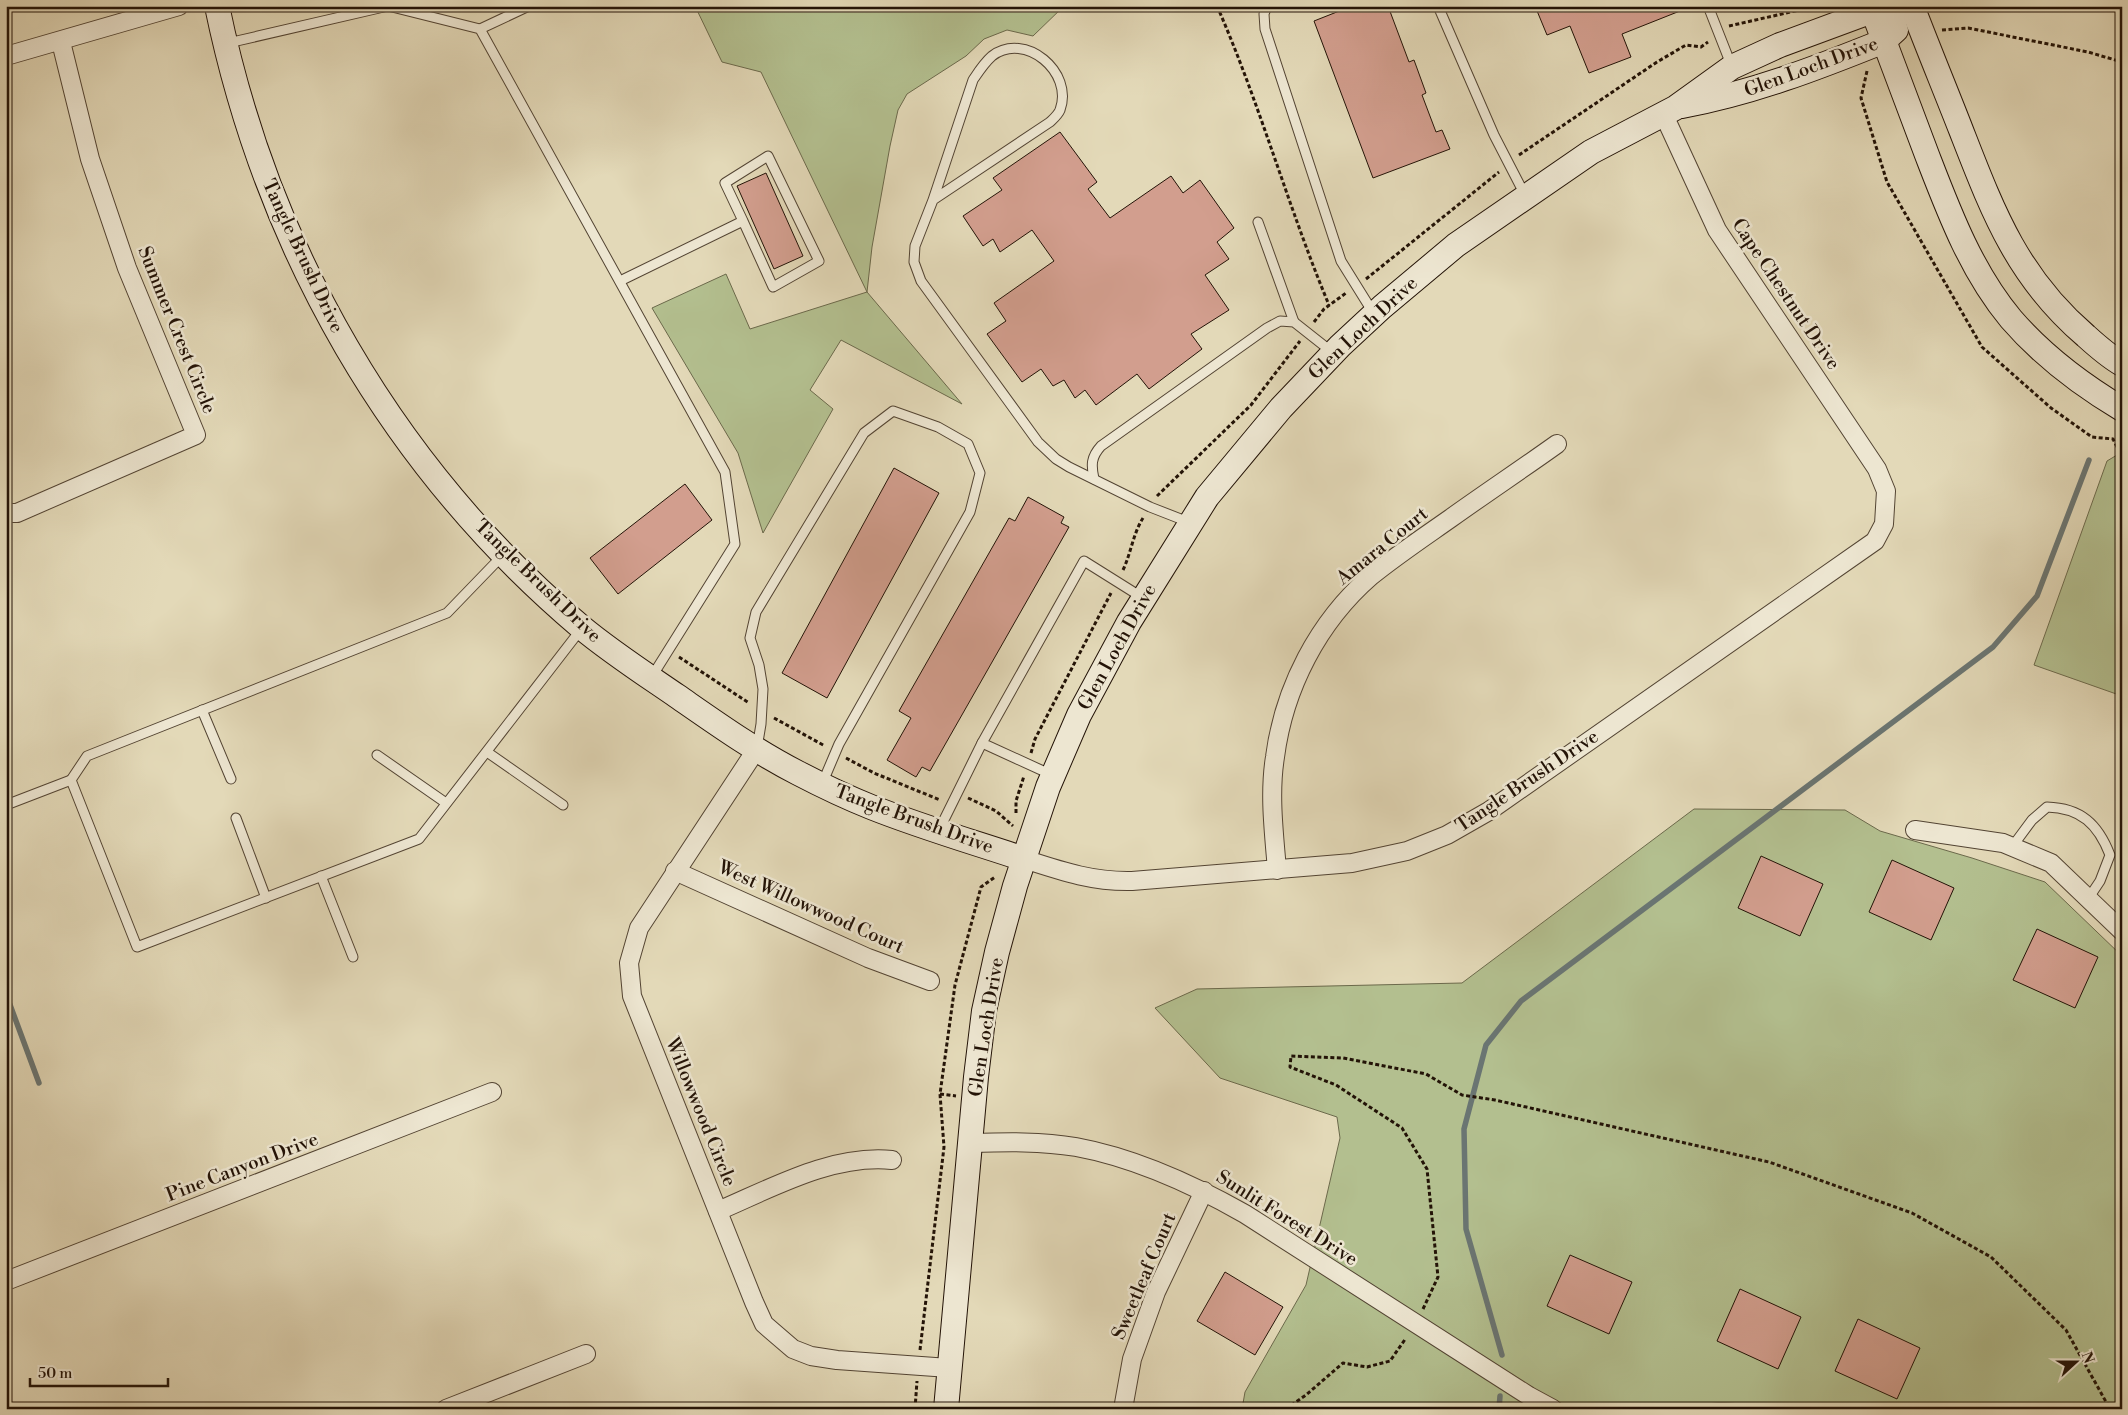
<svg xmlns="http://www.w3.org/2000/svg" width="2128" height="1415" font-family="'Libre Bodoni',serif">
  <rect width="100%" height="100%" fill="#e3d9b8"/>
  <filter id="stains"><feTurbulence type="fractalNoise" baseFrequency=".004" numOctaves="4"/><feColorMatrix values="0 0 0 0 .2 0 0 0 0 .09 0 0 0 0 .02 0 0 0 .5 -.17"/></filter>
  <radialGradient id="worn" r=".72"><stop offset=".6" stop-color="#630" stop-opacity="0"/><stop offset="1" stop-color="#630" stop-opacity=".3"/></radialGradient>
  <g fill="#b3bf8f" stroke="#6b694b">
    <polygon points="695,6 1064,6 1033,36 1007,30 984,39 966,56 907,94 898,110 890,146 872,247 867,292 962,404 841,340 810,390 833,409 763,533 738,453 652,308 726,274 750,329 867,292 761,72 722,62"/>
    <polygon points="2122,452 2122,696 2034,665 2107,461"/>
    <path d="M1694 809 1845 810 1880 831 1972 858 2045 882 2122 956V1409H1776C1751 1406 1715 1397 1692 1409H1242L1245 1392 1306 1285 1340 1138 1337 1117 1220 1078 1155 1008 1197 989 1462 983Z"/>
  </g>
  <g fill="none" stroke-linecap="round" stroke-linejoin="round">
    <g stroke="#6a7572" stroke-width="5.5">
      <polyline points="6,994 39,1083"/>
      <polyline points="1502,1355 1466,1229 1464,1129 1486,1045 1521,1001 1993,647 2037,596 2089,460"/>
      <polyline points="1499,1409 1500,1396"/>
    </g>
  </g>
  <g fill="#d29e8e" stroke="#231307">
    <polygon points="1352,6 1388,6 1409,62 1414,60 1426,93 1422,95 1436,132 1442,130 1450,149 1373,178 1314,21"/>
    <polygon points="1535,6 1690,6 1690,7 1622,34 1631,57 1589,73 1570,26 1547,35"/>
    <polygon points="1060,132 1097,182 1088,189 1110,218 1171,176 1183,193 1200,180 1234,228 1217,242 1229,259 1205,275 1229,310 1191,334 1202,349 1149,389 1137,374 1096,405 1085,390 1075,398 1064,380 1053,386 1041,369 1022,382 987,334 1006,321 994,303 1054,261 1032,230 1000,252 993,239 983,246 963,216 1002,190 993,178"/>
    <polygon points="766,173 803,256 774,269 737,186"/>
    <polygon points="894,468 939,493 827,698 782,673"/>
    <polygon points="685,484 712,520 618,594 590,558"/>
    <polygon points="1028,497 1064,517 1061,523 1069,527 930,771 922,767 916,777 887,760 911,718 899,711 1009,518 1015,521"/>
    <polygon points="1761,856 1823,884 1800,936 1738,908"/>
    <polygon points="1892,860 1954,888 1931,940 1869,912"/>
    <polygon points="2037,929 2098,957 2075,1008 2013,980"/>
    <polygon points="1570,1255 1632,1282 1609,1334 1547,1306"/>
    <polygon points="1225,1272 1283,1307 1255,1355 1197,1321"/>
    <polygon points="1740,1289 1801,1317 1778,1369 1717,1341"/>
    <polygon points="1858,1319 1920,1348 1897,1399 1835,1371"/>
  </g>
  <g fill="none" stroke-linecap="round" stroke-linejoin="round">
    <g stroke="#534433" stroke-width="11">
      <g id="lane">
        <polyline points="1267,6 1264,14 1265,29 1341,261 1374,314"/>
        <polyline points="1438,6 1494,135 1526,197"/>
        <polyline points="1708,6 1732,67"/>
        <polyline points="480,29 529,6"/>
        <polyline points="228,43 388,6 480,29 725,472 735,544 651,678"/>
        <path d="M933 200 973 80C979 71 984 63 992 56 1025 31 1074 72 1060 110 1058 115 1053 119 1050 122L933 200 915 246 914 262 921 281 1038 442 1056 459 1069 467 1150 507 1191 523"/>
        <polyline points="1258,222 1294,322"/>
        <polyline points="620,281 743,221 773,287 819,261 768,156 725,183 743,221"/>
        <path d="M1094 479C1091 465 1091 457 1101 446L1267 328 1280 321 1294 322 1332 352"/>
        <polyline points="503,555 447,613 87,756 71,780 137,947 419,839 582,628"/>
        <polyline points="202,710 231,779"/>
        <polyline points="757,748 761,724 763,689 759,665 750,638 756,612 864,433 893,411 938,427 968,444 980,473 970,512 839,744 822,784"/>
        <polyline points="487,752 563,805"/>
        <polyline points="377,755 446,803"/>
        <polyline points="1052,775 982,743 1084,561 1143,598"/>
        <polyline points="6,805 71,780"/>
        <polyline points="236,818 266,898"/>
        <polyline points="939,830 982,743"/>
        <path d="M2012 847 2032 820 2047 807C2081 808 2098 824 2110 855L2100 881 2088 899"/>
        <polyline points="321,876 353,957"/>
      </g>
    </g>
    <g stroke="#534433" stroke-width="20">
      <g id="street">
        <polyline points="6,56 179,6"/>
        <polyline points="6,513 17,513 196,435 127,268 90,159 61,42"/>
        <polyline points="756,750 639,928 629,963 632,996 754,1302 764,1324 793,1349 811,1356 837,1360 949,1368"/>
        <polyline points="1915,830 2003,843 2051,863 2122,931"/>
        <path d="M1024 859C1061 871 1093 882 1132 881L1352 863 1407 851 1447 835 1489 811 1875 541 1884 524 1886 491 1877 469 1717 230 1663 113"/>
        <path d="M1277 870C1274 833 1269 794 1275 757 1284 688 1318 622 1371 576 1397 555 1424 537 1451 518 1486 493 1522 469 1557 444"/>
        <polyline points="675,871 868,958 930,981"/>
        <path d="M970 1143C1006 1142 1041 1141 1076 1147 1136 1158 1194 1185 1245 1214L1529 1396 1553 1409"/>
        <path d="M718 1211C772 1188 832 1154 892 1160"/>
        <polyline points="6,1281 492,1092"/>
        <polyline points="446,1409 586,1354"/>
        <polyline points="1123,1409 1132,1359 1156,1292 1204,1191"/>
      </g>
    </g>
    <g stroke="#231307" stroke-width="26">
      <g id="secondary">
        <path d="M217 6C267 249 392 467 581 627 611 652 645 674 677 696 716 723 755 751 798 773 821 785 846 797 871 807 921 827 973 842 1024 859"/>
        <path d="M1871 6C1890 56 1908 105 1927 155 1949 212 1971 271 2011 319 2043 356 2080 384 2122 409"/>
        <path d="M1912 6C1928 48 1945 89 1961 130 1993 212 2017 277 2086 336 2097 346 2108 356 2122 364"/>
        <path d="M1682 106C1752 93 1817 68 1884 41L1896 30"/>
        <polyline points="946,1409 976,1077 984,1011 997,952 1015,886 1048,787 1079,715 1129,622 1207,497 1281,408 1340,346 1382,307 1456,245 1591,152 1675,108 1732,67 1780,45 1872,11 1915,13"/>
      </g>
    </g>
    <g stroke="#231307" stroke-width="3" stroke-dasharray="4 2.5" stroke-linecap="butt">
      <path d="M1217 6C1260 104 1288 207 1329 305"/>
      <polyline points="1729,26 1817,6"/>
      <polyline points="1942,30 1968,28 2088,52 2122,62"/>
      <polyline points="1867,71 1861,98 1887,182 1982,347 2051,408 2092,437 2113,439 2122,457"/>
      <polyline points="1519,155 1657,62 1686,45 1701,47 1708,42"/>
      <polyline points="1366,279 1499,172"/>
      <polyline points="1314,322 1324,309 1346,293"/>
      <polyline points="1157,496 1251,405 1300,341"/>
      <path d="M1123 570C1131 553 1133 534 1143 518"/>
      <polyline points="679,657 749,703"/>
      <polyline points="774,718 825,746"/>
      <polyline points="1031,753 1035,739 1111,593"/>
      <polyline points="846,758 874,773 940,800"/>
      <polyline points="968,798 996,811 1013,826"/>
      <polyline points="1016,813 1016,801 1024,776"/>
      <polyline points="940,1094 956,1096"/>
      <polyline points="1423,1309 1438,1277 1427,1169 1402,1128 1336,1085 1290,1067 1291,1056 1343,1058 1426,1074 1462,1095 1495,1100 1769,1162 1912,1213 1991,1257 2066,1330 2110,1409"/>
      <polyline points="920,1350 944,1147 940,1094 955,985 981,887 995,877"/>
      <polyline points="915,1409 917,1381"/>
      <polyline points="1286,1409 1306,1395 1343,1363 1367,1367 1390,1361 1406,1338"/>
    </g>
    <use href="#lane" stroke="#ede6d1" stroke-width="9"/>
    <use href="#street" stroke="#ede6d1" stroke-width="18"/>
    <use href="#secondary" stroke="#ede6d1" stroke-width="24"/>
  </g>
  <g text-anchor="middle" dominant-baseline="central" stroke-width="5" stroke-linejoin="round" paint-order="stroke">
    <g font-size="19" fill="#231307" stroke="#ede6d1">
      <text transform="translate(1811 67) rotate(-20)">Glen Loch Drive</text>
      <text transform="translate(303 256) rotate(65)">Tangle Brush Drive</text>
      <text transform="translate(1786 294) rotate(56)">Cape Chestnut Drive</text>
      <text transform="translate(1363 328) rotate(-43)">Glen Loch Drive</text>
      <text transform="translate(177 330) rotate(68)">Summer Crest Circle</text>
      <text transform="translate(1382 546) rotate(-39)">Amara Court</text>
      <text transform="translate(538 581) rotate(44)">Tangle Brush Drive</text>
      <text transform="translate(1117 647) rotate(-61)">Glen Loch Drive</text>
      <text transform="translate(1527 781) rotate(-34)">Tangle Brush Drive</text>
      <text transform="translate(914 819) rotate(20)">Tangle Brush Drive</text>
      <text transform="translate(811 907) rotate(24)">West Willowwood Court</text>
      <text transform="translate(986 1027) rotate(-81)">Glen Loch Drive</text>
      <text transform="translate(701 1112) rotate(68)">Willowwood Circle</text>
      <text transform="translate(242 1167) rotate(-21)">Pine Canyon Drive</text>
      <text transform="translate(1287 1218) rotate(32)">Sunlit Forest Drive</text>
      <text transform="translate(1144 1276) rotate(-67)">Sweetleaf Court</text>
    </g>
  </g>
  <rect width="2128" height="1415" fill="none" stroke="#e3d9b8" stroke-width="25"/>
  <rect x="8" y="8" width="2113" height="1400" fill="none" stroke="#231307" stroke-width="2.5"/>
  <rect x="12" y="12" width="2103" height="1390" fill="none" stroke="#231307"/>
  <g transform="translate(2076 1362) rotate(69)" stroke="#ede6d1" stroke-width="4" paint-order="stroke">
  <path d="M0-4L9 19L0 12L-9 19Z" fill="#231307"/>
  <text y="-8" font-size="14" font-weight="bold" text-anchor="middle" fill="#231307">N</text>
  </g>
  <path d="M30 1378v8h138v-8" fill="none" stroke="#231307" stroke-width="2.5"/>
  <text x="38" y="1378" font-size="15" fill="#231307" stroke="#ede6d1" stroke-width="4" paint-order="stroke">50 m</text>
  <rect width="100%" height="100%" filter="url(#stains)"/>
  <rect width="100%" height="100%" fill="url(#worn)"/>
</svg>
